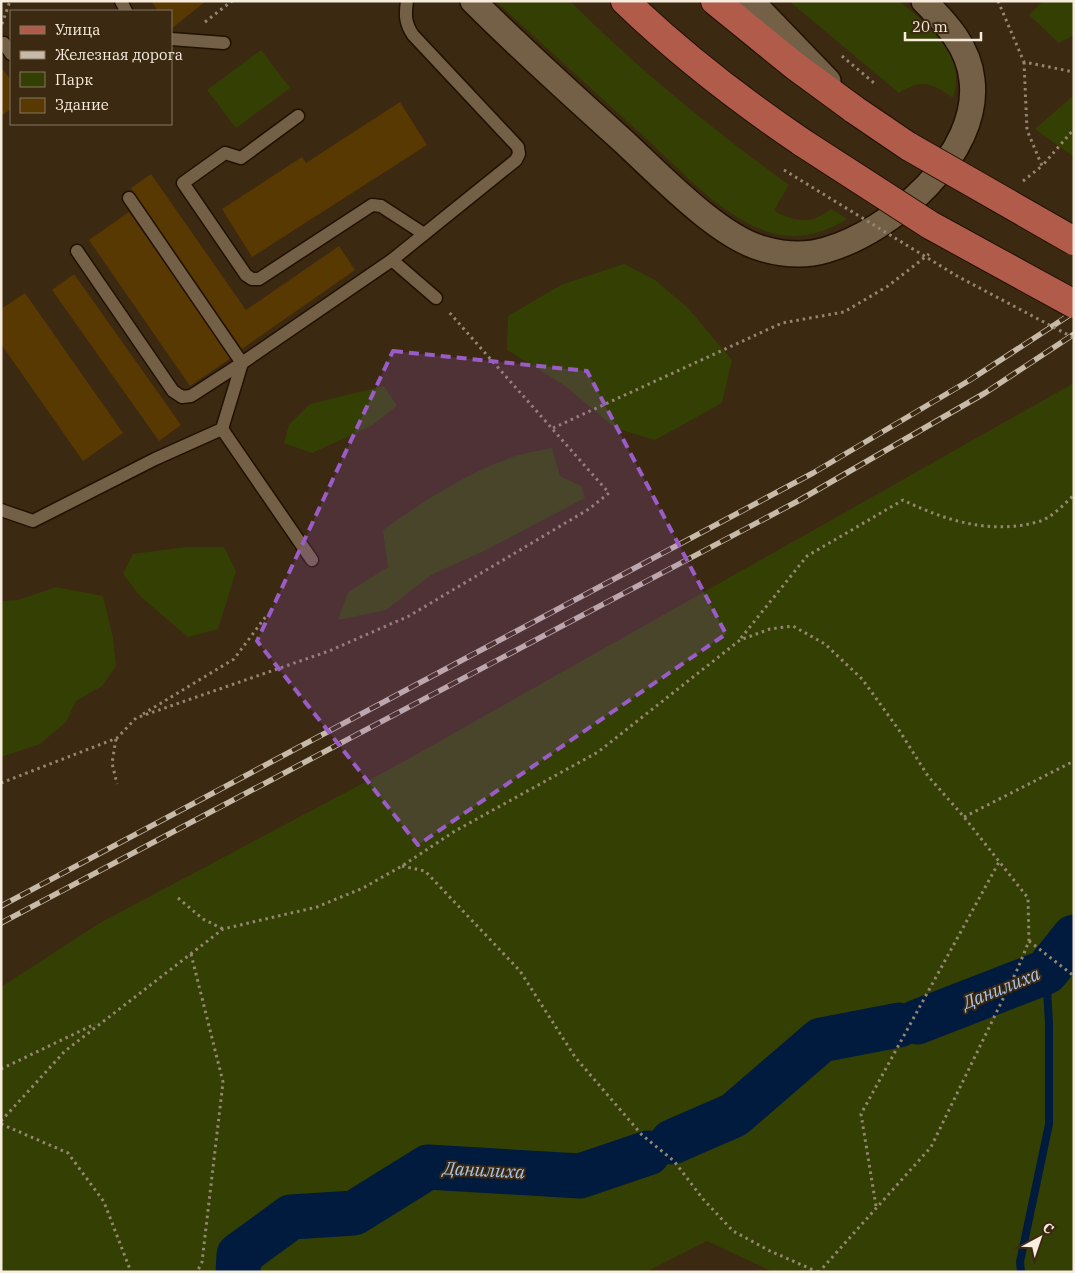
<svg xmlns="http://www.w3.org/2000/svg" width="1075" height="1273" font-family="'IBM Plex Serif',serif">
  <rect width="100%" height="100%" fill="#3b2911"/>
  <g fill="#344003">
    <path d="M500 1H570C638 69 712 129 789 185L774 210 778 213C799 223 813 223 831 209L847 219C820 236 790 242 760 229 718 211 683 173 650 142 599 96 549 50 498 3Z"/>
    <path d="M789 1H899C928 25 968 56 953 98 932 83 922 78 899 93Z"/>
    <polygon points="1043,1 1074,1 1074,35 1059,43 1029,15"/>
    <polygon points="261,50 290,88 236,128 207,90"/>
    <polygon points="1074,95 1074,157 1035,129"/>
    <polygon points="624,264 655,280 688,308 732,360 722,403 655,440 615,428 564,385 507,350 508,316 561,285"/>
    <polygon points="1074,383 1074,1272 773,1272 707,1241 646,1272 1,1272 1,987 98,924 401,763"/>
    <polygon points="384,386 397,406 371,426 312,453 284,443 289,425 310,404"/>
    <path d="M552 448 560 476 581 486 585 498 486 550 431 575 386 610 338 620 348 592 388 567 383 530C422 502 462 476 507 459 521 453 538 451 552 448Z"/>
    <polygon points="186,547 224,547 236,571 218,629 188,637 141,597 123,574 133,554"/>
    <polygon points="56,587 103,596 113,638 116,666 102,686 76,701 66,722 40,744 1,757 1,601 18,600"/>
  </g>
  <g fill="none" stroke-linecap="round" stroke-linejoin="round">
    <polyline stroke="#001b3e" stroke-width="8" points="1021,1272 1020,1262 1049,1124 1049,1023 1046,972"/>
    <g stroke="#001b3e" stroke-width="45">
      <polyline points="917,1022 1046,972 1074,937"/>
      <polyline points="672,1142 734,1115 821,1040 899,1025"/>
      <polyline points="238,1272 239,1255 291,1217 354,1213 428,1167 580,1176 648,1153"/>
    </g>
  </g>
  <g fill="#583902">
    <polygon points="151,1 206,1 171,29 171,11 158,11"/>
    <polygon points="1,67 11,80 11,109 1,116"/>
    <polygon points="400,102 427,145 252,257 222,209 302,157 306,163"/>
    <polygon points="151,174 246,310 339,246 355,270 242,349 131,188"/>
    <polygon points="129,212 231,358 190,386 89,240"/>
    <polygon points="74,274 181,425 159,441 52,290"/>
    <polygon points="25,293 123,433 83,461 1,344 1,309"/>
  </g>
  <g fill="none" stroke-linecap="round" stroke-linejoin="round">
    <g stroke="#211100" stroke-width="15">
      <g id="service">
        <polyline points="121,1 126,11"/>
        <path d="M407 1C405 15 405 23 413 35L518 147 519 154 516 160 392 260 436 298"/>
        <polyline points="171,39 224,43"/>
        <polyline points="1,45 4,43 11,54"/>
        <polyline points="298,116 241,158 225,153 183,183 246,275 252,279 259,279 372,205 381,206 424,234"/>
        <polyline points="77,251 173,391 182,397 191,396 242,363 392,260"/>
        <polyline points="222,429 312,560"/>
        <polyline points="1,510 33,521 155,459 222,429 242,363 129,198"/>
      </g>
    </g>
    <g stroke="#211100" stroke-width="28">
      <g id="minor">
        <path d="M473 1C521 49 572 95 622 140 658 173 719 238 764 249 785 255 806 256 826 250 892 231 981 154 972 80 969 47 946 23 924 1"/>
        <polyline points="751,1 828,81"/>
      </g>
    </g>
    <g stroke="#211100" stroke-width="30">
      <g id="primary">
        <path d="M625 1C682 56 738 99 803 143"/>
        <polyline points="715,1 795,66 855,110"/>
      </g>
    </g>
    <g stroke="#958672" stroke-width="3" stroke-dasharray="2.5 4" stroke-linecap="butt">
      <polyline points="998,1 1024,62 1074,72"/>
      <polyline points="205,22 232,1"/>
      <polyline points="2,24 10,1"/>
      <polyline points="842,56 874,83"/>
      <polyline points="1024,62 1027,130 1042,166 1074,129"/>
      <polyline points="1023,181 1042,166"/>
      <polyline points="553,428 782,323 844,312 888,286 929,254"/>
      <path d="M741 638 807 556 903 500C944 520 990 535 1037 522 1051 519 1063 505 1074 495"/>
      <polyline points="143,714 234,659 267,615"/>
      <polyline points="116,739 112,763 117,784"/>
      <polyline points="1,783 117,738 136,718 329,651 409,616 589,509 609,493 448,311"/>
      <polyline points="964,817 1074,761"/>
      <polyline points="402,866 425,871 520,971 575,1057 642,1135 674,1161 703,1199 733,1231 770,1251 818,1272"/>
      <polyline points="178,898 203,919 223,929"/>
      <polyline points="1029,941 1074,976"/>
      <polyline points="191,954 223,1082 202,1262 197,1272"/>
      <polyline points="1,1069 95,1024"/>
      <polyline points="1,1121 65,1051 223,929 317,907 363,888 402,866 455,831 598,752 740,640 770,629 793,626 825,644 862,679 899,730 928,776 964,817 1028,898 1029,941 1018,968 931,1147 819,1272"/>
      <polyline points="1,1124 68,1153 104,1202 131,1272"/>
      <polyline points="876,1206 861,1114 999,862"/>
    </g>
    <use href="#service" stroke="#746047" stroke-width="12"/>
    <use href="#minor" stroke="#746047" stroke-width="25"/>
    <use href="#primary" stroke="#b15b4a" stroke-width="28"/>
    <g stroke="#c7baa9" stroke-width="5.5">
      <g id="rail">
        <polyline points="1,906 813,473 970,380 1074,312"/>
        <polyline points="1,923 798,501 985,393 1074,334"/>
      </g>
    </g>
    <use href="#rail" stroke="#3b2911" stroke-width="4" stroke-dasharray="11" stroke-linecap="butt"/>
    <g stroke="#211100" stroke-width="30" stroke-linecap="butt">
      <g id="primary-bridge">
        <polyline points="855,110 908,146 1074,241"/>
        <polyline points="803,143 930,225 1074,304"/>
      </g>
    </g>
    <polyline stroke="#958672" stroke-width="3" stroke-dasharray="2.5 4" stroke-linecap="butt" points="784,170 957,276 1074,338"/>
    <use href="#primary-bridge" stroke="#b15b4a" stroke-width="28"/>
  </g>
  <path fill="#9a5cc6" fill-opacity="0.2" stroke="#9a5cc6" stroke-width="4" stroke-dasharray="10 6" stroke-linejoin="round" d="M393 351 587 371 726 634 418 845 257 641Z"/>
  <g text-anchor="middle" dominant-baseline="central" stroke-width="4" stroke-linejoin="round" paint-order="stroke">
    <g font-size="18" font-style="italic" fill="#a8c6ec" stroke="#3b2911">
      <text transform="translate(1001 988) rotate(-22)">Данилиха</text>
      <text transform="translate(484 1170) rotate(3)">Данилиха</text>
    </g>
  </g>
  <rect width="1075" height="1273" fill="none" stroke="#f7ecdd" stroke-width="5"/>
  <rect x="10" y="10" width="162" height="115" fill="#3b2911" stroke="#867763"/>
  <rect x="20" y="26" width="25" height="8" fill="#b15b4a" stroke="#867763"/>
  <text x="55" y="35" font-size="15" fill="#f7ecdd">Улица</text>
  <rect x="20" y="51" width="25" height="8" fill="#c7baa9" stroke="#867763"/>
  <text x="55" y="60" font-size="15" fill="#f7ecdd">Железная дорога</text>
  <rect x="20" y="72" width="25" height="15" fill="#344003" stroke="#867763"/>
  <text x="55" y="85" font-size="15" fill="#f7ecdd">Парк</text>
  <rect x="20" y="98" width="25" height="15" fill="#583902" stroke="#867763"/>
  <text x="55" y="110" font-size="15" fill="#f7ecdd">Здание</text>
  <g transform="translate(1040 1238) rotate(40)" stroke="#3b2911" stroke-width="4" paint-order="stroke">
  <path d="M0-4L9 19L0 12L-9 19Z" fill="#f7ecdd"/>
  <text y="-8" font-size="14" font-weight="bold" text-anchor="middle" fill="#f7ecdd">С</text>
  </g>
  <path d="M905 32v8h76v-8" fill="none" stroke="#f7ecdd" stroke-width="2.5"/>
  <text x="912" y="32" font-size="15" fill="#f7ecdd" stroke="#3b2911" stroke-width="4" paint-order="stroke">20 m</text>
</svg>
